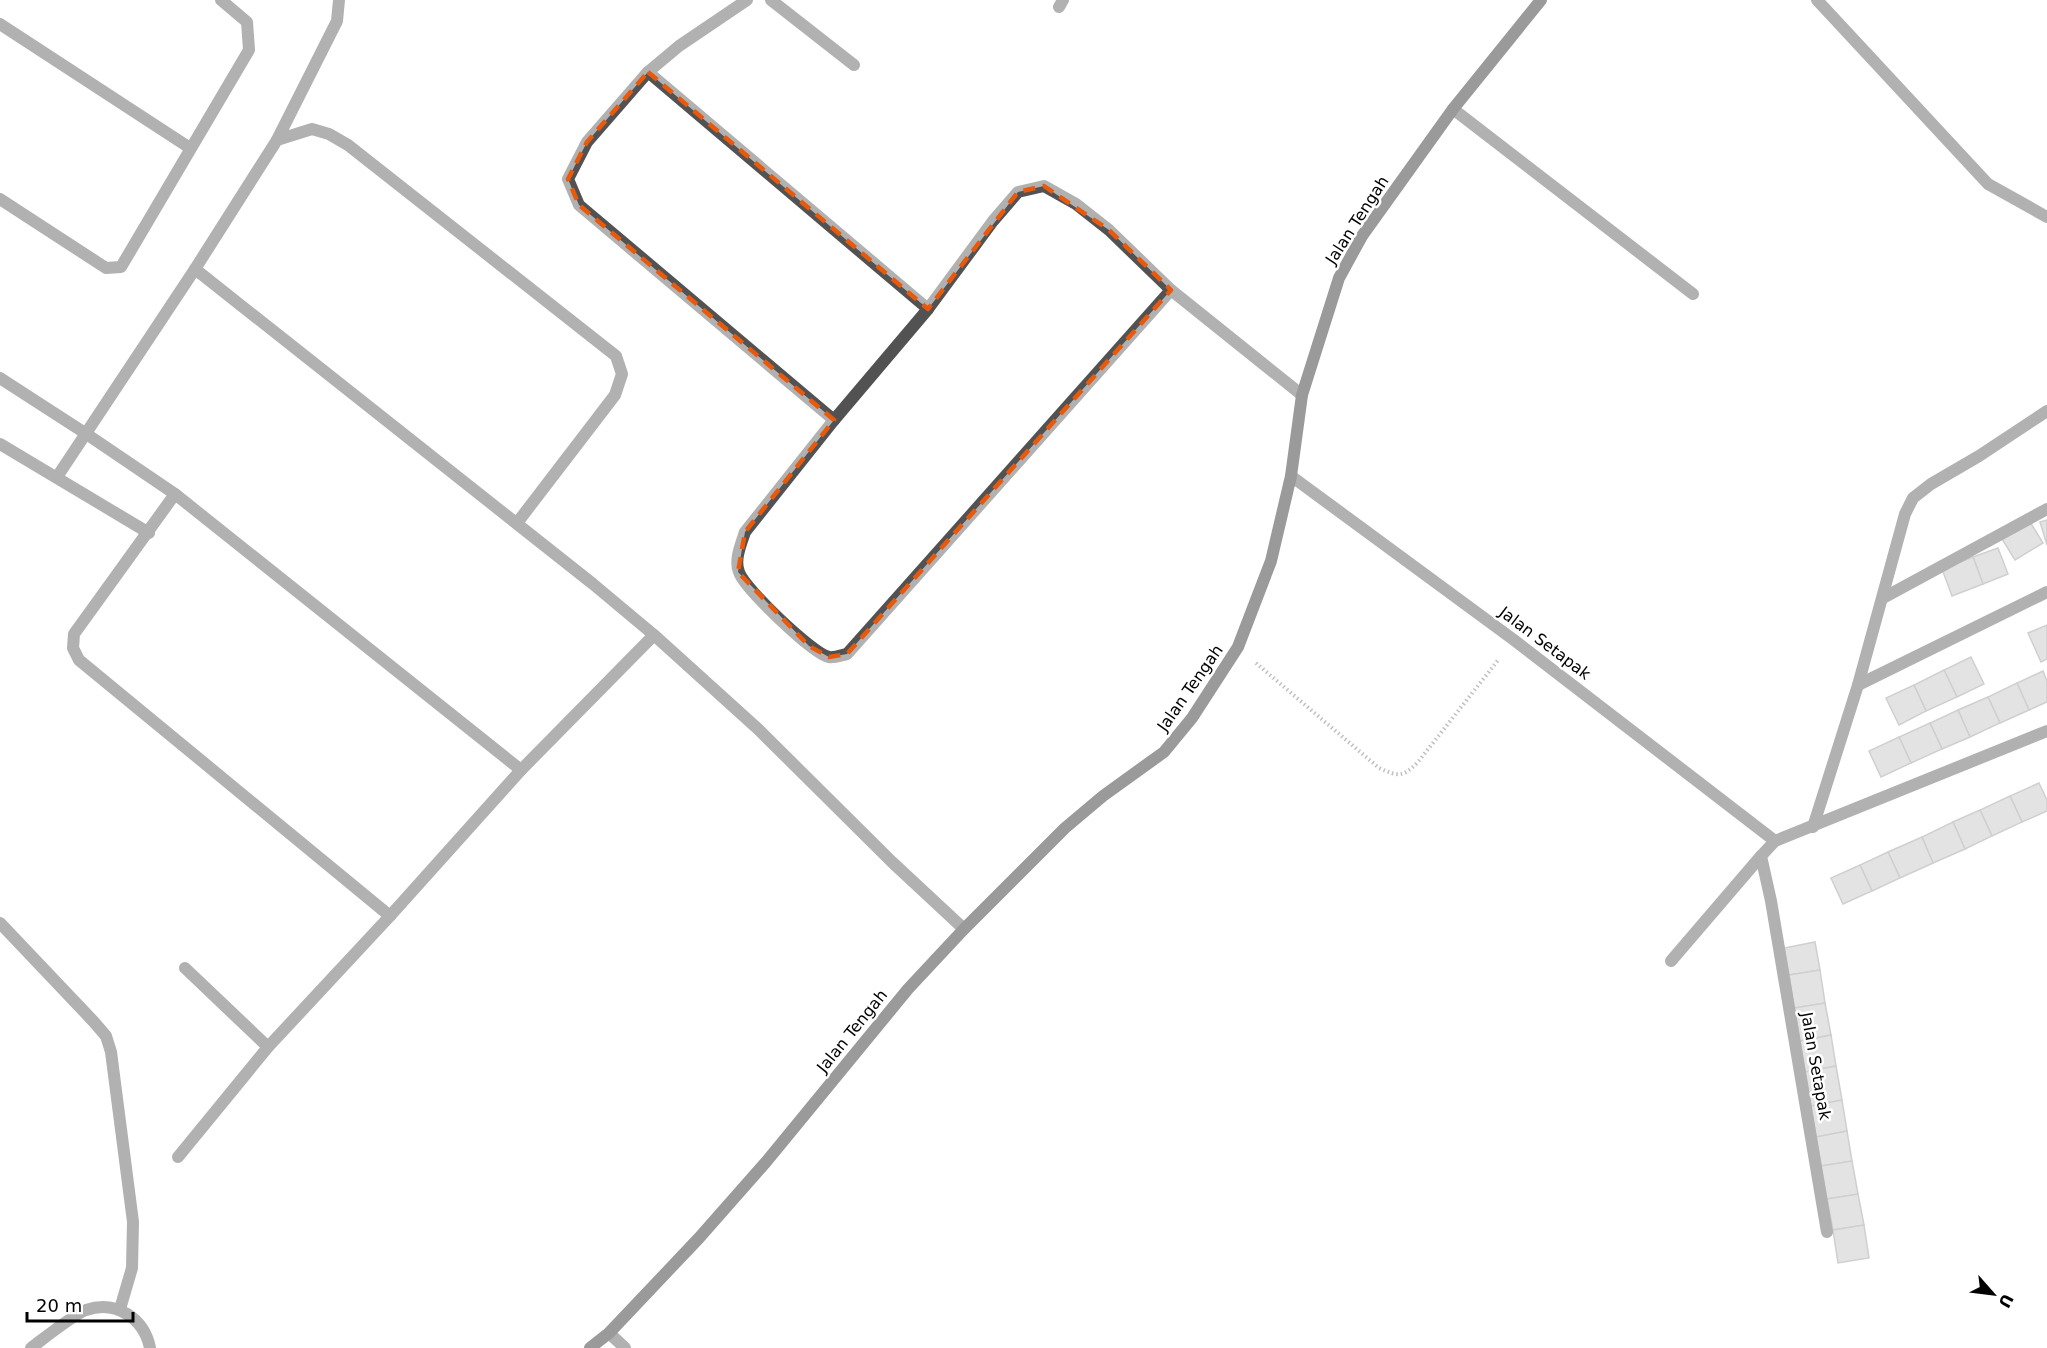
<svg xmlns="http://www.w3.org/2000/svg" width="2047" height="1348" font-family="'DejaVu Sans',sans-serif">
  <rect width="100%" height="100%" fill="#fff"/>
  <g fill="#c2c2c2" stroke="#969696" stroke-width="1.5">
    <polygon points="2047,520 2047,545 2040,522"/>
    <polygon points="2030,522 2043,543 2015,560 2002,539"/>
    <polygon points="1998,548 2008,574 1983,584 1973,557"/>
    <polygon points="1973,557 1983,584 1952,596 1942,569"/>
    <polygon points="2047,625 2047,659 2041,662 2028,633"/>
    <polygon points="1971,657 1984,684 1957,697 1944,670"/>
    <polygon points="1944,670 1957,697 1926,711 1914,685"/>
    <polygon points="2043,671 2047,681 2047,702 2029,710 2017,683"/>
    <polygon points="2017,683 2029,710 2000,723 1988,697"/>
    <polygon points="1914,685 1926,711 1899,725 1886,698"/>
    <polygon points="1988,697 2000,723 1970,737 1958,710"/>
    <polygon points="1958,710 1970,737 1942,749 1930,723"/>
    <polygon points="1930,723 1942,749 1911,763 1899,737"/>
    <polygon points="1899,737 1911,763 1881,777 1869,751"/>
    <polygon points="2039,783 2047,800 2047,811 2022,822 2010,796"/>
    <polygon points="2010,796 2022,822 1992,836 1980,810"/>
    <polygon points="1980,810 1992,836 1965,849 1953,822"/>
    <polygon points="1953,822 1965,849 1933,863 1922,837"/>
    <polygon points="1922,837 1933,863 1900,878 1888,852"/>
    <polygon points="1888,852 1900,878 1872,891 1860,865"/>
    <polygon points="1860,865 1872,891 1843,904 1831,878"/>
    <polygon points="1815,942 1820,970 1789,975 1784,948"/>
    <polygon points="1820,970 1825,1003 1794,1008 1789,975"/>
    <polygon points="1825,1003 1831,1035 1800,1041 1794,1008"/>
    <polygon points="1831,1035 1836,1066 1805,1072 1800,1041"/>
    <polygon points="1836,1066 1842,1100 1811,1106 1805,1072"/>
    <polygon points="1842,1100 1847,1131 1816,1137 1811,1106"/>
    <polygon points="1847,1131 1852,1161 1821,1166 1816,1137"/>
    <polygon points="1852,1161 1858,1194 1827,1199 1821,1166"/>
    <polygon points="1858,1194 1864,1225 1833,1230 1827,1199"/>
    <polygon points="1864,1225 1869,1258 1838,1263 1833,1230"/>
  </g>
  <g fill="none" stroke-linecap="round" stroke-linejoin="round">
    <path stroke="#747474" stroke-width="4" stroke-dasharray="1.5 3" stroke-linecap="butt" d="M1256 663 1379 768C1399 777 1403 777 1418 762L1499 659"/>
    <g stroke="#525252" stroke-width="12">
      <polyline points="747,0 679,46 648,72 587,142 568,179 579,205 834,420 928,309 993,221 1018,192 1044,186 1076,204 1109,230 1171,290 1302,395"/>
      <polyline points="771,0 854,65"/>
      <polyline points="1817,0 1988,184 2047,217"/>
      <polyline points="1059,7 1063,0"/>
      <polyline points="0,24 190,148"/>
      <polyline points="648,72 928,309"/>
      <polyline points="1453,109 1693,294"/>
      <polyline points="277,140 337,21 339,0"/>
      <polyline points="0,199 106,268 121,267 249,50 247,22 221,0"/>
      <polyline points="195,269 593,584 654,635 758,729 892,862 964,929"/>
      <polyline points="0,378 85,433 175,494 521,770"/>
      <path d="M834 420 745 532C741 544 734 560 739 572 744 588 813 654 829 657 834 658 842 655 847 654L1171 290"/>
      <polyline points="0,444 149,533"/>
      <polyline points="1291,476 1514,640 1775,841"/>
      <polyline points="57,477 195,269 277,140 312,129 329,134 348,145 616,356 622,374 615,395 517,523"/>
      <polyline points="175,494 74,634 73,648 79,660 390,916"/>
      <polyline points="1883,598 2047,509"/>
      <polyline points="1858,685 1905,514 1913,498 1931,484 1979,456 2047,411"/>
      <polyline points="1813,827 1858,685 2047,592"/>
      <polyline points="0,923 94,1022 106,1036 111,1052 133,1222 132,1268 120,1309"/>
      <polyline points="1671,961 1761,856"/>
      <polyline points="185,968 268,1047"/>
      <polyline points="178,1157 268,1047 390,916 521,770 654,635"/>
      <polyline points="1827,1232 1771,901 1761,856 1775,841 2047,731"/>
      <polyline points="609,1333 625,1348"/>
      <path d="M31 1348C43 1339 73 1315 86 1310 116 1300 144 1318 150 1348"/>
    </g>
    <polyline stroke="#1f1f1f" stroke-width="12" points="590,1348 609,1333 699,1238 766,1162 908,989 964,929 1065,828 1103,796 1164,752 1192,718 1238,647 1271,561 1291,476 1302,395 1339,278 1362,236 1453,109 1541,0"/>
  </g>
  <path d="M0 0H2047V1348H0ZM648 72 928 309 1018 192 1044 186 1109 230 1171 290 847 654 829 657 809 646 738 572 745 532 834 420 579 205 568 179 587 142Z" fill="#fff" fill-opacity=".55" fill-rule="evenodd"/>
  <path fill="none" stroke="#e8590c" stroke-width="4.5" stroke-dasharray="12 8" stroke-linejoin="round" d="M648 72 928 309 1018 192 1044 186 1109 230 1171 290 847 654 829 657 809 646 738 572 745 532 834 420 579 205 568 179 587 142Z"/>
  <g text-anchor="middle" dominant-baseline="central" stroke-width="5" stroke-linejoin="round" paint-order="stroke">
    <g font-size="16" fill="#000" stroke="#fff">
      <text transform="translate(1357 220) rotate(-57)">Jalan Tengah</text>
      <text transform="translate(1545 643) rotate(37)">Jalan Setapak</text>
      <text transform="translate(1190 688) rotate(-55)">Jalan Tengah</text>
      <text transform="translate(852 1031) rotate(-51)">Jalan Tengah</text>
      <text transform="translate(1816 1066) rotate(80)">Jalan Setapak</text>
    </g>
  </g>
  <g transform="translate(1993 1294) rotate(118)" stroke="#ffffff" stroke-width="4.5" paint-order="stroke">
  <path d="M0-4.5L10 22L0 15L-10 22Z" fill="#000000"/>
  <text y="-9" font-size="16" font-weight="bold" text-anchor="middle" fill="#000000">U</text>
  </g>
  <path d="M27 1312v9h106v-9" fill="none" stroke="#000000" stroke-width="3"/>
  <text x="36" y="1312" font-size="18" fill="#000000" stroke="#ffffff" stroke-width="4.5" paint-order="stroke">20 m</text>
</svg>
